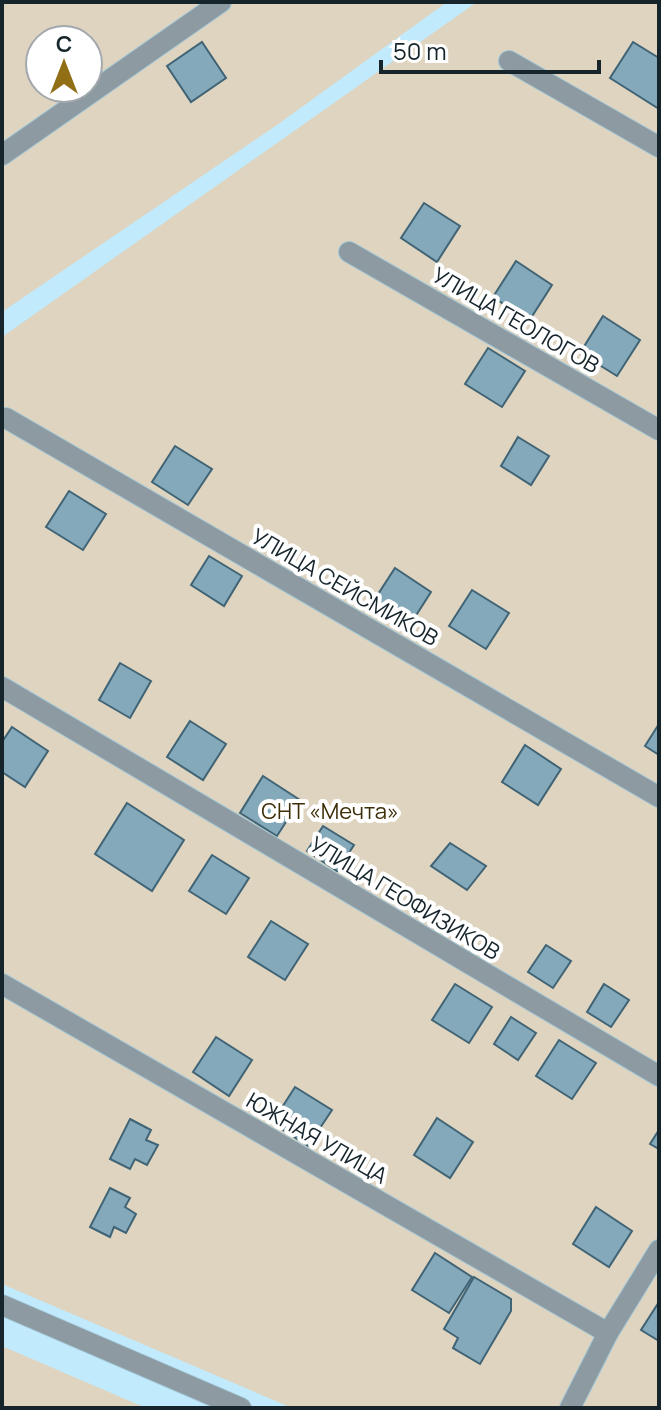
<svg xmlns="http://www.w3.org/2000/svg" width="661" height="1410" font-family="Manrope,sans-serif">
  <rect width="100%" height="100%" fill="#c1eafd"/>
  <g fill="#ded4bf" fill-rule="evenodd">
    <path d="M2 2H447L277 125 2 312ZM40 40H88V88H40Z"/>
    <polygon points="477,2 659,2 659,1408 292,1408 2,1284 2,337"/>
    <polygon points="2,1346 146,1408 2,1408"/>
  </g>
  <g fill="#83a9bb" stroke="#406475" stroke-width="2">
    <polygon points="202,42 226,78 191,102 167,66"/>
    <polygon points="633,42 659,58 659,109 610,78"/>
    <polygon points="424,203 460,226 437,262 401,238"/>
    <polygon points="516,261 552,285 529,321 493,297"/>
    <polygon points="603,316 640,340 617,376 580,353"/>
    <polygon points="488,348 525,371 502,407 465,384"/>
    <polygon points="518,437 549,456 531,485 501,466"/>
    <polygon points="175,446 212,469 188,505 152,482"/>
    <polygon points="69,491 106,514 83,550 46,527"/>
    <polygon points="209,556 242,576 224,606 191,585"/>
    <polygon points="395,568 431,592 408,628 371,605"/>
    <polygon points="472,590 509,613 486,649 449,626"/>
    <polygon points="120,663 151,681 130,718 99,700"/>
    <polygon points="190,721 226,744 203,780 167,757"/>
    <polygon points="659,724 659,755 645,746"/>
    <polygon points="12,727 48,751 25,787 2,772 2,742"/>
    <polygon points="525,745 561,769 538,805 502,782"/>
    <polygon points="263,776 300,800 277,836 240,813"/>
    <polygon points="127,803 184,840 152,891 95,854"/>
    <polygon points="323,826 354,845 337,871 307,851"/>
    <polygon points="450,843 486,866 467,890 431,866"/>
    <polygon points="212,855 249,878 226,914 189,891"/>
    <polygon points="271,921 308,944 285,980 248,957"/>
    <polygon points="546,945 571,961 553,988 528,972"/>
    <polygon points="455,984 492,1007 469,1043 432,1020"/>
    <polygon points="604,984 629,1000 611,1027 587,1012"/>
    <polygon points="511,1017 536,1033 518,1060 494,1044"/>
    <polygon points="216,1037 252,1060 229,1096 193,1072"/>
    <polygon points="559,1040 596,1063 572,1099 536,1076"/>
    <polygon points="295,1087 332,1110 308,1146 272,1123"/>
    <polygon points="437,1118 473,1142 450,1178 414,1155"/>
    <polygon points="130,1119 151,1130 146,1140 158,1145 147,1165 135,1159 130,1169 110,1159"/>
    <polygon points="659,1130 659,1149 650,1144"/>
    <polygon points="110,1188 130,1198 125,1207 136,1214 126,1233 114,1227 110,1237 90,1227"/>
    <polygon points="596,1207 632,1231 609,1267 573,1244"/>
    <polygon points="435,1253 472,1277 449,1313 412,1290"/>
    <polygon points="474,1277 511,1299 511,1311 480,1364 453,1348 458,1338 444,1329"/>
    <polygon points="659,1302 659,1341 641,1330"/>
  </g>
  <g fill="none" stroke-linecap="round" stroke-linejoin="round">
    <g stroke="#a2c7d7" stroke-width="22">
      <g id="minor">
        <polyline points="509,61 659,147"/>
        <polyline points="2,155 221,2"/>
        <polyline points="349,252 659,430"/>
        <polyline points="6,418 659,797"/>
        <polyline points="2,687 659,1076"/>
        <polyline points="2,984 608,1333"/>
        <polyline points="570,1408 608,1333 659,1250"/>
      </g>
    </g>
    <g stroke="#a2c7d7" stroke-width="22">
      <polyline id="tertiary" points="2,1305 241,1408"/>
    </g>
    <use href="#minor" stroke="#8d9aa1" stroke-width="20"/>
    <use href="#tertiary" stroke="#8d9aa1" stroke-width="20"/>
  </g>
  <g text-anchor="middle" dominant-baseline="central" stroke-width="8" stroke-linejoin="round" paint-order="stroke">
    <g font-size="22" fill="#16252c" stroke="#fff">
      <text transform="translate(516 320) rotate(30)">УЛИЦА ГЕОЛОГОВ</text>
      <text transform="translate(345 587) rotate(30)">УЛИЦА СЕЙСМИКОВ</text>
      <text transform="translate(405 898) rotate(31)">УЛИЦА ГЕОФИЗИКОВ</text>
      <text transform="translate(317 1138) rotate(30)">ЮЖНАЯ УЛИЦА</text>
    </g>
    <g font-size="22" fill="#3d2e08" stroke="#fff">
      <text x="330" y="811">СНТ «Мечта»</text>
    </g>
  </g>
  <rect width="661" height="1410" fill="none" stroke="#16252c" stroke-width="8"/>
  <g transform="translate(64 64)"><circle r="38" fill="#ffffff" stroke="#a2a8ab" stroke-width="2"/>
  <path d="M0-6L14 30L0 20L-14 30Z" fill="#916f15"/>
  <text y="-12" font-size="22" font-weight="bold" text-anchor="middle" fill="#16252c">С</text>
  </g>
  <path d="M381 60v12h218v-12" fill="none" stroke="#16252c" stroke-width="4"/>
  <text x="393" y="60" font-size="24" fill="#16252c" stroke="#ffffff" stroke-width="6" paint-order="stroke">50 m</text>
</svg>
